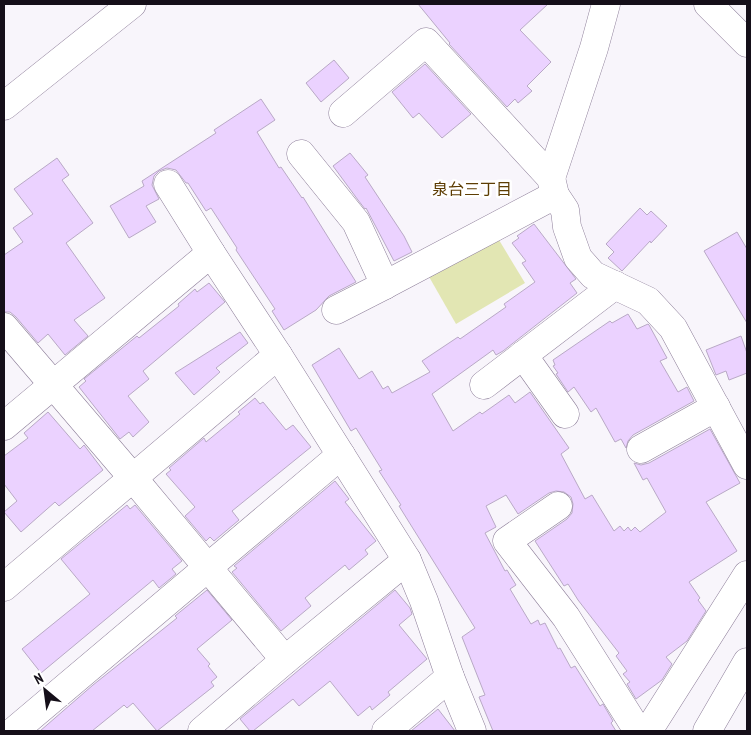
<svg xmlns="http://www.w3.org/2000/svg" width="751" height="735" font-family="'PT Sans Narrow','Noto Sans JP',sans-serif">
  <rect width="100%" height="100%" fill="#f8f5fb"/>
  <polygon fill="#e2e6b3" points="499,240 525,283 456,324 428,275"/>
  <g fill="#ebd2ff" stroke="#b9a9c6">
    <polygon points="418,4 548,4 520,30 551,62 527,86 532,91 518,103 515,99 507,107 449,44 450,43"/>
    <polygon points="334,60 349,78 321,102 306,83"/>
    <polygon points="425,64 471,114 442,138 419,113 413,118 392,92"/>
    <polygon points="261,99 275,120 257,132 279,168 281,167 302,198 303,197 356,282 329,296 316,310 284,330 272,311 275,309 236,250 237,248 211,208 206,211 188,183 186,183 176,170 167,168 159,171 154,176 152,185 159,199 146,206 156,222 129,238 110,206 144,186 142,181 216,133 214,130"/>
    <polygon points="350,153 368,175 365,177 404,236 412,252 394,261 366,208 365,209 358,200 333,166"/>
    <polygon points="57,158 69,175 62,180 93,223 66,243 105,298 74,320 88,336 65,355 48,334 38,343 16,317 10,312 4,312 4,255 23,242 13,228 33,214 14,189"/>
    <polygon points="640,208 647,215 651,211 667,226 651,243 650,241 622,271 608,258 614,252 606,244"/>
    <polygon points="534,224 576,279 570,283 577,293 503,351 496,355 493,350 432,394 453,431 480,412 482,414 509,395 515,403 530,392 569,448 561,454 585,499 592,495 614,531 620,526 624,531 628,527 631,531 635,527 640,532 666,512 647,478 643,480 634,463 641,465 649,463 710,429 740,483 706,502 737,551 689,582 700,598 698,600 706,611 687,641 666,657 672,664 662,680 636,699 627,684 630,682 623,674 627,671 616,656 619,653 578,600 568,584 564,586 535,541 567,519 572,513 573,504 571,497 564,492 556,491 549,493 518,514 506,495 486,506 496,527 485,533 505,571 507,570 516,585 510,589 531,624 538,620 540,625 545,623 558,649 560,648 571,668 575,666 600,706 603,704 613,721 611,723 616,731 493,731 479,697 485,695 462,637 475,628 399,506 401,505 379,471 382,470 356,428 351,431 312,365 339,348 359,379 372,371 383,389 388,386 392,393 430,372 422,361 458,337 460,339 506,307 504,304 535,282 522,263 526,261 512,243 519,238 517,236"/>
    <polygon points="737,232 747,249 747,323 704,251"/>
    <polygon points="209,283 225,302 143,371 149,379 128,396 149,422 133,437 129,432 120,439 79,387 86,381 84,379 137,336 139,338 179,306 178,304 195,289 197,292"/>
    <polygon points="628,314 637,329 648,324 649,325 667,358 660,361 678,392 687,387 694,401 633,435 628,441 626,448 621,439 615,442 596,408 591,412 574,387 568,392 556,374 558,373 553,366 555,365 553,360 610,321 612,323"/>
    <polygon points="240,332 248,343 216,368 220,372 194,395 175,373"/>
    <polygon points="741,336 747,353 747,373 729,380 726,371 716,375 706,350"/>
    <polygon points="255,398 260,404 263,402 286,430 293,425 311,447 232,511 239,520 214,541 210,537 206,541 185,516 195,507 166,474 171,470 169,468 204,438 206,442 240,414 238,412"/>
    <polygon points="48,412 80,449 84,445 103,470 59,506 55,502 21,532 4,512 17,501 4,484 4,456 28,438 24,433"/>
    <polygon points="335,481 349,499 345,502 376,541 365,550 368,554 349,570 345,565 305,598 311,606 281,631 232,572 237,568 234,566"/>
    <polygon points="127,505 130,509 135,505 182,561 172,569 176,574 159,588 153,580 41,673 22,649 90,594 61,559"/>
    <polygon points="207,590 232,620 197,649 210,664 208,666 217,677 211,682 214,686 157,731 133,703 127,708 124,705 92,731 40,731 93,685 177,618 175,616"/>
    <polygon points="395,590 410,608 412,614 399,625 427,659 388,692 390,695 372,710 370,706 358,716 330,681 299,706 293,699 253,731 250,731 240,719"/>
    <polygon points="438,709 455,731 411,731"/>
  </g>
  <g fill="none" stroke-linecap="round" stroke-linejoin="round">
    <g stroke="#8d7e99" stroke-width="29">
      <g id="minor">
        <polyline points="708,4 747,43"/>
        <polyline points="4,106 132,4"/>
        <polyline points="343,113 426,42 551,178 555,195 565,210 567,227 578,258 593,275 648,301 673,328 747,465"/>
        <polyline points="301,154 356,222 385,285 555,195"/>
        <polyline points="551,178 594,48 606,4"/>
        <polyline points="168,184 211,253"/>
        <polyline points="336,310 385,285"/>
        <polyline points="4,327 133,478 285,660"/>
        <polyline points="523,355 565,414"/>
        <polyline points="484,385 615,285"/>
        <polyline points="4,426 211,253 278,355 407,560 424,601 450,677 472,731"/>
        <polyline points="641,449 716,407"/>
        <polyline points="558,506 507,541 566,617 638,731"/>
        <polyline points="4,587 278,355"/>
        <polyline points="14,731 341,455"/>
        <polyline points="202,731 285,660 407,560"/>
        <polyline points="386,731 450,677"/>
        <polyline points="648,731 747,575"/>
      </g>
    </g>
    <g stroke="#8d7e99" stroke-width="29">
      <polyline id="highway" points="707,731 747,662"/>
    </g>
    <use href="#minor" stroke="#fff" stroke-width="28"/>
    <use href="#highway" stroke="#fff" stroke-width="28"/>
  </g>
  <g text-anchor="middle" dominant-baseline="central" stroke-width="5" stroke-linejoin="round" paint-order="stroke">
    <g font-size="16" fill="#5d3d03" stroke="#fff">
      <text x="472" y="189">泉台三丁目</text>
    </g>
  </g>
  <rect width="751" height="735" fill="none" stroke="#150f19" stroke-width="10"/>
  <g transform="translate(45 690) rotate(331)" stroke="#ffffff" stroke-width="4" paint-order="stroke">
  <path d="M0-4L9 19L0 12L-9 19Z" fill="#150f19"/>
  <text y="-8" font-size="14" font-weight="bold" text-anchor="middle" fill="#150f19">N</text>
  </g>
</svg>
